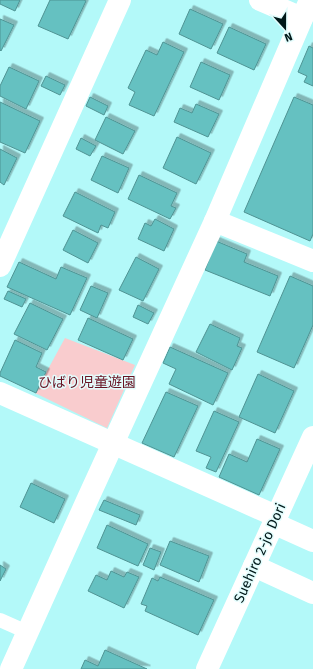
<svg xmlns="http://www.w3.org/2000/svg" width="313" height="669" font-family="'Fira Sans','Noto Sans JP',sans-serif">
  <defs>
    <filter id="shadow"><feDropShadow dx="3.5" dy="-3.5" stdDeviation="0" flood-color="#0004"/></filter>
  </defs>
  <rect width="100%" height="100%" fill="#b3f9f9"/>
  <polygon fill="#f9ccce" points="65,338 135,365 107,428 35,393"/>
  <g fill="#65c1c1" stroke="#4f9393" filter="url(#shadow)">
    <polygon points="0,0 20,0 15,11 0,4"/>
    <polygon points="50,0 84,0 86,1 68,39 38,26"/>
    <polygon points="190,9 223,24 211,49 179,34"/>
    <polygon points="0,19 14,25 1,51 0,50"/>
    <polygon points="229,27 266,44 254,70 217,53"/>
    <polygon points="163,42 184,52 154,116 129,105 135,92 128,88 146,50 157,55"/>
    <polygon points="309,46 313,48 313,86 304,82 307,76 298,72"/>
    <polygon points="201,62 230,75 219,100 190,87"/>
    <polygon points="9,67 39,81 26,109 0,96 0,86"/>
    <polygon points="46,76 65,85 60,95 41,86"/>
    <polygon points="90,97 108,106 104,115 86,106"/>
    <polygon points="294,97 313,105 313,234 310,241 244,212"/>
    <polygon points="0,102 40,121 25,153 0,142"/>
    <polygon points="196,104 219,114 208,137 174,122 180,108 192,113"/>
    <polygon points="106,117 135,131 123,154 95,140"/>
    <polygon points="177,137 211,153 196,184 163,168"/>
    <polygon points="81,138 96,146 90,156 76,149"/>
    <polygon points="0,149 17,158 4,185 0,182"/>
    <polygon points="102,156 129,168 118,193 91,180"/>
    <polygon points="139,175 177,193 171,206 176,208 170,219 128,199"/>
    <polygon points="75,192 115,212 108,228 101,225 98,233 63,216"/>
    <polygon points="155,219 174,229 164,251 138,239 145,223 151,226"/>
    <polygon points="73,230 98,243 88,263 63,250"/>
    <polygon points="216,241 247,254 244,262 278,276 270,296 205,270"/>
    <polygon points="136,257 159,269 143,301 119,290"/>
    <polygon points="19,262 56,279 61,267 87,278 70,315 7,287"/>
    <polygon points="290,276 313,286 313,325 294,368 257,352"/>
    <polygon points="91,286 108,293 97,318 80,310"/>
    <polygon points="8,291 26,299 22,307 4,299"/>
    <polygon points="30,303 63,319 47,350 14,334"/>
    <polygon points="138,305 154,313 148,324 133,317"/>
    <polygon points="88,318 133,339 123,360 78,340"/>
    <polygon points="210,324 240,338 237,346 242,348 232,370 196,352"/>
    <polygon points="15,340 42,353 36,367 46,372 36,393 0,376 0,373"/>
    <polygon points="170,347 228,373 213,405 169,384 176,369 163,363"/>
    <polygon points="258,374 294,391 275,433 239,417"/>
    <polygon points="166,392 198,406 174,457 142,443"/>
    <polygon points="214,411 239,422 216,472 206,468 211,457 196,451"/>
    <polygon points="257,439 280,449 259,495 219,477 229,454 247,462"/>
    <polygon points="31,483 65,499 54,523 20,507"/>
    <polygon points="104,500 140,515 136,525 99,510"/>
    <polygon points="107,525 148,544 138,566 97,548"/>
    <polygon points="170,541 209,556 199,582 160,565"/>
    <polygon points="150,548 161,552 154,570 143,565"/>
    <polygon points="0,565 6,569 0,581"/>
    <polygon points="111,571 124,577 127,572 139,577 124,608 88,591 96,575 107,580"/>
    <polygon points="160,577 214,600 198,635 145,611 147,606 141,604 152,578 158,581"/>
    <polygon points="105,650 147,669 81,669 85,660 98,666"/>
  </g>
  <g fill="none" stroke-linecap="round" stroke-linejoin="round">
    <polyline stroke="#fff" stroke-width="14" points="0,620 27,632"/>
    <g stroke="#fff" stroke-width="22">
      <polyline points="260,0 302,18"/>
      <polyline points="215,221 313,261"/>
      <polyline points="0,266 120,0"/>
      <polyline points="0,393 276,516"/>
      <polyline points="273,523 313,541"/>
      <polyline points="254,566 313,593"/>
      <polyline points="11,669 89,496 215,221 310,0"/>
      <polyline points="207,669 313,437"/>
    </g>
  </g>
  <g text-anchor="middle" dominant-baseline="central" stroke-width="3" stroke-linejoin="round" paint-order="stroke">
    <g font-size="14" fill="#681323" stroke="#e3fdfd">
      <text x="87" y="382">ひばり児童遊園</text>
    </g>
    <g font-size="14" fill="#001819" stroke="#e3fdfd">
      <text transform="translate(260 553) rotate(-66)">Suehiro 2-jo Dori</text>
    </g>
  </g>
  <g transform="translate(285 28) rotate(159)" stroke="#e3fdfd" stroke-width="3" paint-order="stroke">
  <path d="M0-3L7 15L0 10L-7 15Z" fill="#001819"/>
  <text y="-6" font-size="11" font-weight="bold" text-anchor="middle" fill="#001819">N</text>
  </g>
</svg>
